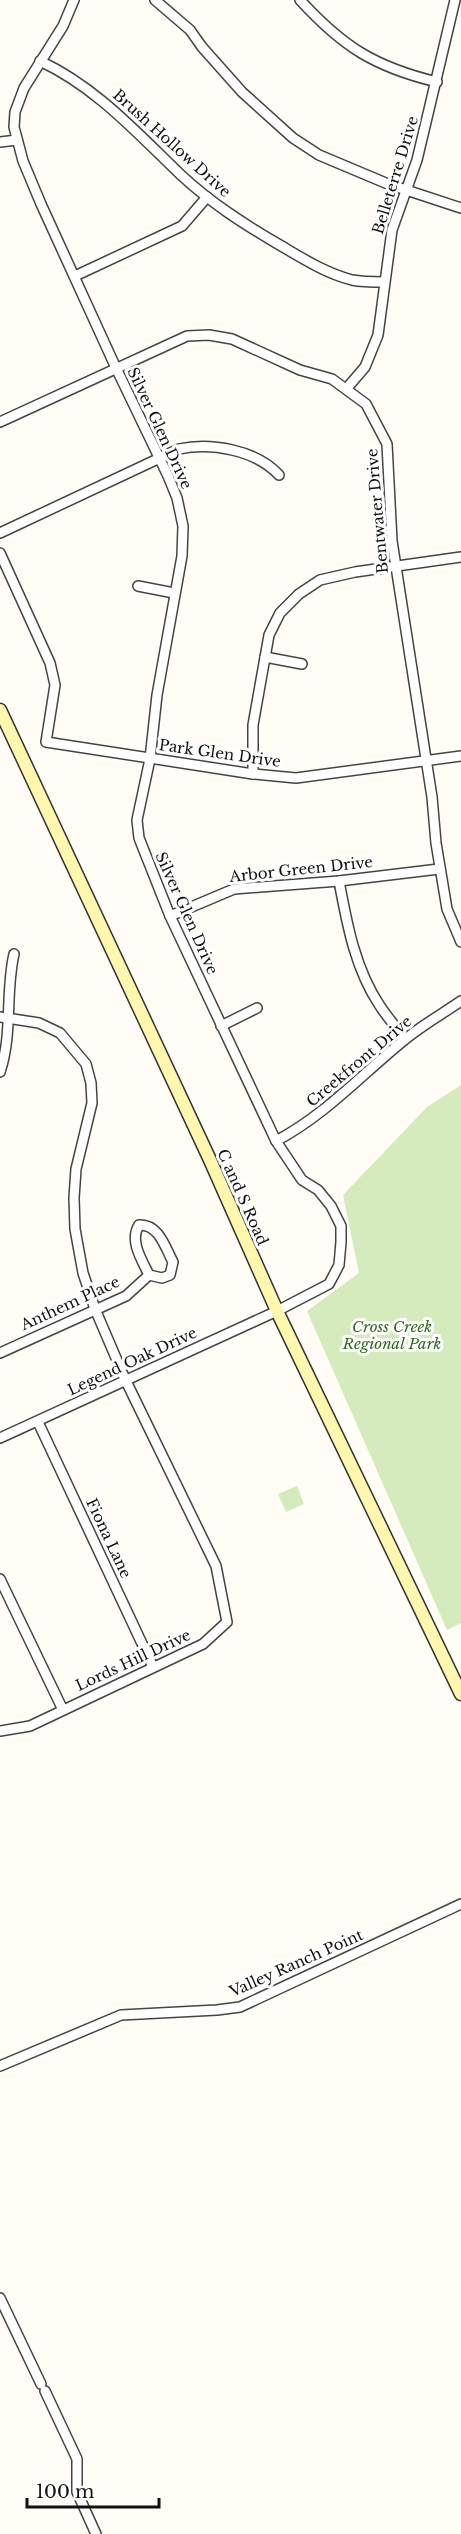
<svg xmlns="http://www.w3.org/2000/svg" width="461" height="2534" font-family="'Libre Baskerville',serif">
  <rect width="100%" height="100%" fill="#fffdf5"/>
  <g fill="#d5ebbd">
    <polygon points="461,1085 461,1623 447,1630 307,1311 359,1273 343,1195 427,1107"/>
    <polygon points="297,1486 304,1504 286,1512 278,1494"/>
  </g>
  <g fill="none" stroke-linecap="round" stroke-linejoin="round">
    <g stroke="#444" stroke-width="12">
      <g id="street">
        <polyline points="155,0 190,30 202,47 242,92 293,138 319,155 388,184 461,208"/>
        <path d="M300 0C343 47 375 67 437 82"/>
        <path d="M40 61C96 87 137 133 181 175 211 203 244 224 278 244 302 258 325 273 352 280 362 282 374 282 384 282"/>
        <polyline points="0,142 17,140"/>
        <polyline points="75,276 182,226 207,197"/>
        <polyline points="347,388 365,367 378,335 392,230 417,160 455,0"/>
        <polyline points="0,422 187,336 209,335 232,339 300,370 332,379 366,404 387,444 392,541 432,797 436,843 447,909 461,942"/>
        <path d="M0 533 179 449C211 442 256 450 279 475"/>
        <polyline points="0,553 50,663 55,685 46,742 253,774 296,778 461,756"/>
        <polyline points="138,586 174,593"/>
        <polyline points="265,657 302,664"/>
        <polyline points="253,774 253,725 269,635 280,613 299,594 320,580 355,572 461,557"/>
        <path d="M339 881C347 924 355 969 380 1006 387 1017 397 1028 405 1039"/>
        <polyline points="170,916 234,889 339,881 439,869"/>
        <polyline points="0,1017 39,1023 60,1033 86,1064 91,1083 92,1103 76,1169 74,1198 75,1229 83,1273 95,1309 125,1379 216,1566 227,1622 203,1644 30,1726 0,1731"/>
        <polyline points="221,1026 257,1008"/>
        <path d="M0 1072C13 1033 5 993 14 954"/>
        <path d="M276 1141C325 1115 360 1076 403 1041 421 1026 442 1014 461 1001"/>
        <path d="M139 1225C159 1224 165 1247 173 1262L170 1275 162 1278 149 1275C142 1260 129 1241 139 1225Z"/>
        <polyline points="0,1353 126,1296 149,1275"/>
        <polyline points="38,1422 153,1667"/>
        <polyline points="0,1438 277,1311 329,1284 339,1265 341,1242 341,1226 331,1206 318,1190 302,1180 276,1141 170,916 139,838 137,820 150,759 157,695 182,556 183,526 177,498 168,476 116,368 41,204 23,161 14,127 15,112 24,88 63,26 74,0"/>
        <polyline points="0,1579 63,1710"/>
        <polyline points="0,2066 121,2015 217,2010 240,2007 461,1904"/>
        <polyline points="0,2298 41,2384"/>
        <polyline points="45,2391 77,2459 77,2492 96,2534"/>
      </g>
    </g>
    <g stroke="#333" stroke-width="15">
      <polyline id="secondary" points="0,710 210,1160 277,1311 461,1694"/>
    </g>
    <use href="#street" stroke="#fff" stroke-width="9"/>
    <use href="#secondary" stroke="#fff6b0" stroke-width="12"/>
  </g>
  <g text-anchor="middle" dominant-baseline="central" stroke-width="6" stroke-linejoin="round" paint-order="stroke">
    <g font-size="15" fill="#111" stroke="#fff">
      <text transform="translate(172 143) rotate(42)">Brush Hollow Drive</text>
      <text transform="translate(395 175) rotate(-73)">Belleterre Drive</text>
      <text transform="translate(160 428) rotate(65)">Silver Glen Drive</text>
      <text transform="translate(377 511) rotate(-95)">Bentwater Drive</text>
      <text transform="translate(220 753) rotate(8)">Park Glen Drive</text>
      <text transform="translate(301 869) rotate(-6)">Arbor Green Drive</text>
      <text transform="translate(187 913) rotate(66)">Silver Glen Drive</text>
      <text transform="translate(359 1061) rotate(-40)">Creekfront Drive</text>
      <text transform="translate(243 1197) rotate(66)">C and S Road</text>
      <text transform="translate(70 1303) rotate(-25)">Anthem Place</text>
      <text transform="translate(132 1361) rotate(-25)">Legend Oak Drive</text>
      <text transform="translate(109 1538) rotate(65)">Fiona Lane</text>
      <text transform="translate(133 1660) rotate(-25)">Lords Hill Drive</text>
      <text transform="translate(296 1963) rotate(-24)">Valley Ranch Point</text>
    </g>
    <g font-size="15" font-style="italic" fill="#2f6b1f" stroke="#fff">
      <text x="392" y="1326">Cross Creek<tspan x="392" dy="17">Regional Park</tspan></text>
    </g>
  </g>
  <path d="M27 2498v9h132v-9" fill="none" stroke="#111111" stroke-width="3"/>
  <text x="36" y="2498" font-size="18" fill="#111111" stroke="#ffffff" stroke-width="4.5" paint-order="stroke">100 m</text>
</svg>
